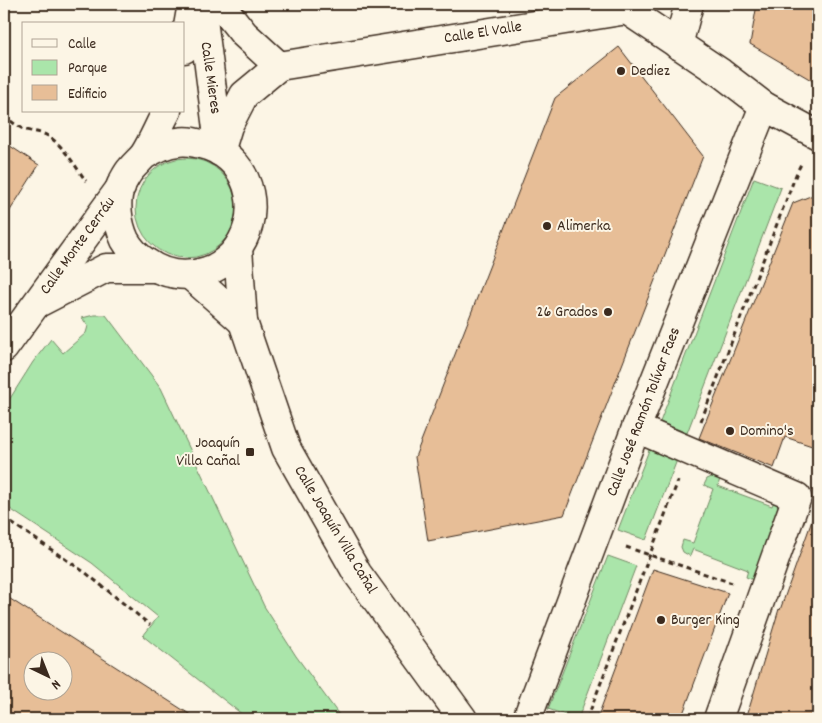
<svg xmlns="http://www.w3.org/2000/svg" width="822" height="723" font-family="Dekko,sans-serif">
  <rect width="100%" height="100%" fill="#fcf5e5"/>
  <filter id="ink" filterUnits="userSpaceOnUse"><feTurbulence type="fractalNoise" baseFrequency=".02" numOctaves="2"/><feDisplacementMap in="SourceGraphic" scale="10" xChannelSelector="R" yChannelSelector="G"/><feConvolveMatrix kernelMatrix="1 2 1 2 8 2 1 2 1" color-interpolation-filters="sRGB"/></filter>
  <g filter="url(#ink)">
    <g fill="#aae5aa" stroke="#728864">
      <circle cx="186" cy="208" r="50"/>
      <polygon points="754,178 781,188 687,433 660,422"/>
      <polygon points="94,315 106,315 161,388 264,606 296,656 342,719 248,719 143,636 158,617 92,563 4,505 4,408 33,362 51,339 63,353 86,333 88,326 82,318"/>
      <polygon points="649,450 677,460 646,540 618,530"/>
      <polygon points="714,476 720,478 718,486 772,506 775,499 783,502 760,574 753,580 746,577 748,570 693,549 690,556 683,552 681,547 683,540 693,543 713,489 704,485 707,479"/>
      <polygon points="608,556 636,566 578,719 577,719 548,709"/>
    </g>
    <g fill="#e7be97" stroke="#3b2a1e" fill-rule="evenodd">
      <polygon points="757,4 818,4 818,84 750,44"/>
      <polygon points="619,47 703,156 564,515 428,541 415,457 555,98"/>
      <polygon points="4,142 39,165 4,220"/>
      <polygon points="818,193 818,448 785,437 774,468 699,438 793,203"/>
      <polygon points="814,515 818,516 818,719 746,719 779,609 780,610"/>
      <polygon points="653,569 728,593 681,719 597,719"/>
      <path d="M4 595 197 719H4ZM32 660H62V690H32Z"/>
    </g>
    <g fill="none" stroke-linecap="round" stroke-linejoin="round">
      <g stroke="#3b2a1e" stroke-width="31">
        <g id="street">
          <polyline points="201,4 220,152"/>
          <polyline points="220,4 244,34 279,66"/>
          <polyline points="678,45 689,4"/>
          <polyline points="184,49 192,4"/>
          <polyline points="279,66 627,10 721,73 764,106 818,135"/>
          <polyline points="221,149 228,126 244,95 279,66"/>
          <path d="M143 156C154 149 165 143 178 142 188 140 198 143 208 146 254 162 264 220 232 255 225 262 217 268 207 271 186 278 164 275 146 262 138 257 130 249 125 240 118 225 114 201 121 185 124 180 127 173 131 169 135 164 140 160 144 155 153 141 159 125 167 111"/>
          <polyline points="238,248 243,322 286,448 357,573 463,719"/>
          <polyline points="190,275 243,322"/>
          <polyline points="40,302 106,268 153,268"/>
          <polyline points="4,348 121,187"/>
          <polyline points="636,428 797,497 718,719"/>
          <polyline points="527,719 636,428 764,106"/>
        </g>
      </g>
      <g stroke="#3b2a1e" stroke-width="3" stroke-dasharray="5 4" stroke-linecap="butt">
        <path d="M4 115C10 121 18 127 26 130 34 132 41 132 48 136 64 146 75 166 86 181"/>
        <polyline points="701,421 797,172 801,164"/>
        <polyline points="4,518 86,573 150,625"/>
        <polyline points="626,547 732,583"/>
        <polyline points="587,719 678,481"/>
      </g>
      <use href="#street" stroke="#fcf5e5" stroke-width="28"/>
    </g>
  </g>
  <g fill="#3b2a1e" stroke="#fcf5e5" stroke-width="2">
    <circle cx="621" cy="71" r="5"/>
    <circle cx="547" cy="226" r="5"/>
    <circle cx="608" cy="312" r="5"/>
    <circle cx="730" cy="431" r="5"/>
    <rect x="245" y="447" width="10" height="10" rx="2.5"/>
    <circle cx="661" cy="620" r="5"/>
  </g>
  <g text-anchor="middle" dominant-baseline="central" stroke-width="4" stroke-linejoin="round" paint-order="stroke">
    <g font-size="16" fill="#3b2a1e" stroke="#fcf5e5">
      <text transform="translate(483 33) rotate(-9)">Calle El Valle</text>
      <text transform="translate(210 78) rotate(82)">Calle Mieres</text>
      <text transform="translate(78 246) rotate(-54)">Calle Monte Cerráu</text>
      <text transform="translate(644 412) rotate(-69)">Calle José Ramón Tolívar Faes</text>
      <text transform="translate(335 530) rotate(59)">Calle Joaquín Villa Cañal</text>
    </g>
    <g font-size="16" fill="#3b2a1e" stroke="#fcf5e5" text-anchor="start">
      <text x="631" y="71">Dediez</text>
      <text x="557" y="226">Alimerka</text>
      <text x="598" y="312" text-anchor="end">26 Grados</text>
      <text x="740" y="431">Domino's</text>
      <text x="240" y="443" text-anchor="end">Joaquín<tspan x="240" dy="18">Villa Cañal</tspan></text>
      <text x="671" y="620">Burger King</text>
    </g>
  </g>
  <rect width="822" height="723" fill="none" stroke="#fcf5e5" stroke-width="20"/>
  <rect x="10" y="10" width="802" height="703" fill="none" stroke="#3b2a1e" stroke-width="2" filter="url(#ink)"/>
  <rect x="22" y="22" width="162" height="90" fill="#fcf5e5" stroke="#afa495"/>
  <rect x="32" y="39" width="25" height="8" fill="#fcf5e5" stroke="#afa495"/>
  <text x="68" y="48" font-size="15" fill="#3b2a1e">Calle</text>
  <rect x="32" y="60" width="25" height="15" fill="#aae5aa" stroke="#afa495"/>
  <text x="68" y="72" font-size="15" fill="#3b2a1e">Parque</text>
  <rect x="32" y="85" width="25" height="15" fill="#e7be97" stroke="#afa495"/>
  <text x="68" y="98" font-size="15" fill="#3b2a1e">Edificio</text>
  <g transform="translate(48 676) rotate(137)"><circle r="24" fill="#fcf5e5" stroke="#afa495"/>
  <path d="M0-4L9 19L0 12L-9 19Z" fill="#3b2a1e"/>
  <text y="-8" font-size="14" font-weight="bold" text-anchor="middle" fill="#3b2a1e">N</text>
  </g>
</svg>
